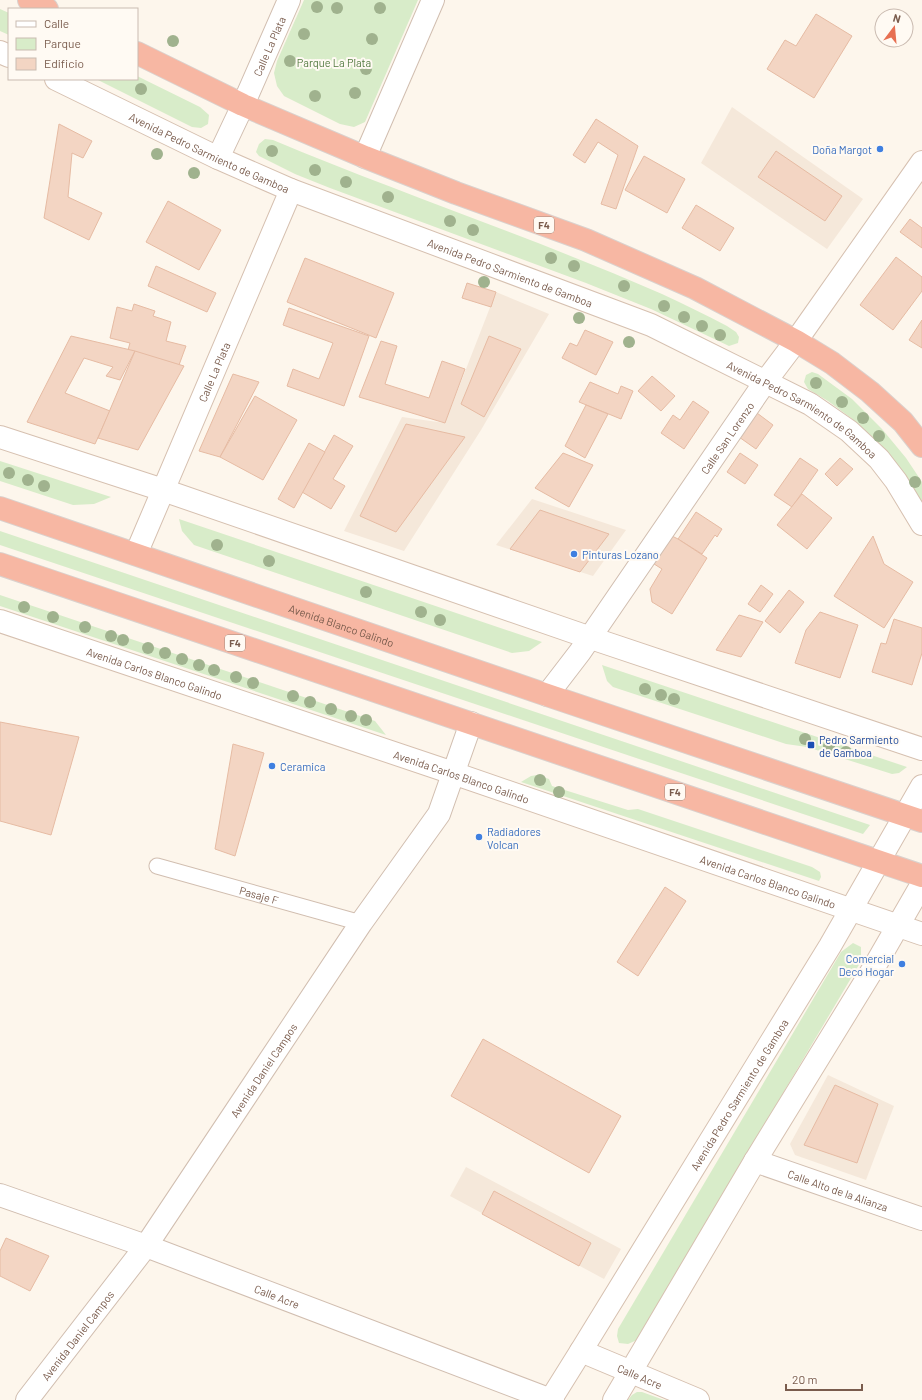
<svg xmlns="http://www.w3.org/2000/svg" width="922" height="1400" font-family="Barlow,sans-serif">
  <rect width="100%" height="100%" fill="#fdf6ec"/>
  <g fill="#f5e8da">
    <polygon points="732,107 863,199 827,249 701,163"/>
    <polygon points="496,292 549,314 481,430 404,551 344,531 402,417 445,423"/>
    <polygon points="532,499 626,530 593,576 496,545"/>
    <polygon points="828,1075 894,1106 866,1180 795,1155 790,1144"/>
    <polygon points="466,1167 621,1249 604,1279 450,1196"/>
  </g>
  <g fill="#d8ecc9">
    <polygon points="304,0 418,0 365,122 354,127 340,124 284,96 277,86 274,73 277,61"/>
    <polygon points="0,9 9,13 9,35 0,31"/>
    <polygon points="137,76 200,107 209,115 208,124 201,128 192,127 96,79 137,79"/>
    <path d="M265 139 273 140C402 194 534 238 662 294 684 304 706 315 727 326L736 332 739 337 738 343 729 346 651 309 586 283 330 188 295 174 259 156 256 152 259 144Z"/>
    <polygon points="812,372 818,374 852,399 882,429 906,458 922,482 922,504 894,463 876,441 851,418 828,401 808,389 804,382 806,375"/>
    <polygon points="0,461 111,497 94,504 73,505 0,481"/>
    <polygon points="179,519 542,642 529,651 512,653 194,545 182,531"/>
    <polygon points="0,531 870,825 863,834 0,545"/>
    <polygon points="0,595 375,721 386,735 0,606"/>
    <polygon points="602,665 907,767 899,773 892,774 807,747 786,744 613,687 607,681"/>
    <polygon points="537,775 549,779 552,786 628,810 638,809 812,867 820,872 821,877 819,881 521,782 531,776"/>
    <polygon points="853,943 861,947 861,955 860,963 637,1340 628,1344 619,1343 617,1336 618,1329 841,952"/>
    <polygon points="637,1392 642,1392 664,1400 628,1400 632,1395"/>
  </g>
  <g fill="#f3d5c3" stroke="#e6bba3">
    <polygon points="816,14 852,36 814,98 767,69 785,40 796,46"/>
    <polygon points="596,119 638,146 616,209 601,204 618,155 598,142 585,163 573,155"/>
    <polygon points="59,124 92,141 83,158 72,153 68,197 102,213 89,240 44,218"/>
    <polygon points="776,151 842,196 825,221 758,177"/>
    <polygon points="644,156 685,179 667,213 625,190"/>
    <polygon points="168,201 221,230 199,270 146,242"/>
    <polygon points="696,205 734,228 720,251 682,228"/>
    <polygon points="910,219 922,228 922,248 900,232"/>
    <polygon points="896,257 922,277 922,291 893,330 860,305"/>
    <polygon points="305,258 394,293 376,338 287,302"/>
    <polygon points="156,266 216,293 207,312 148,286"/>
    <polygon points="467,283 496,292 491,307 462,298"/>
    <polygon points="134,304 155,311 153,316 171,322 166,341 186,346 179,365 128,350 130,343 110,338 117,307 132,311"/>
    <polygon points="289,308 369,336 344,406 287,386 293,369 319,379 333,343 283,325"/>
    <polygon points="922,320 922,348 909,340"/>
    <polygon points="585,330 613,342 596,375 562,358 570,343 577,346"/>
    <polygon points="71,336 135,351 120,380 106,376 113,367 84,358 65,393 110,411 95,444 27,422"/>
    <polygon points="489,336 521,349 484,417 461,404"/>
    <polygon points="381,341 397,346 385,384 429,398 442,361 465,369 445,423 359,397"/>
    <polygon points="135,351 184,366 138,450 98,438"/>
    <polygon points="233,374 259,382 220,457 199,451"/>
    <polygon points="652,376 675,396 661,411 638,391"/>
    <polygon points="590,382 618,394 621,386 633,391 621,419 579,402"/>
    <polygon points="255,396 297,420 263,480 220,457"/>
    <polygon points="693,401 709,412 684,449 661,433 673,415 680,420"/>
    <polygon points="586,405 608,414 585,458 565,446"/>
    <polygon points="757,413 773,425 756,449 739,437"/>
    <polygon points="406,424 465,437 396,532 360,516"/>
    <polygon points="334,435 353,446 333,479 345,486 331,509 302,492"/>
    <polygon points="309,443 325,452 294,508 278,499"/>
    <polygon points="563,453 593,465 569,507 535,488"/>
    <polygon points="740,453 758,465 745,484 727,472"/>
    <polygon points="800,458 818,470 792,507 774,495"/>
    <polygon points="840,458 853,469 837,486 825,474"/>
    <polygon points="802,494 832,518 807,549 777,525"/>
    <polygon points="540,510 609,534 580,572 510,549"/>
    <polygon points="696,512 722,529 717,537 715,535 702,554 678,539"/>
    <polygon points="668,534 678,539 707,558 672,614 652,602 650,589 662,569 651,562"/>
    <polygon points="873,536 884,564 913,582 884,628 834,596"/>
    <polygon points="761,585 773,594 760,612 748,604"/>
    <polygon points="789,590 804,602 780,633 765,621"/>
    <polygon points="820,612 858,625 840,678 795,663 806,630"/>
    <polygon points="739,615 763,622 741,657 716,650"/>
    <polygon points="894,619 922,628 922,653 912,685 872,672 881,643 886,644"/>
    <polygon points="0,722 79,737 51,835 0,821"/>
    <polygon points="233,744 264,753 235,856 215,849"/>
    <polygon points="665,887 686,901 638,976 617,962"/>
    <polygon points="483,1039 621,1116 589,1173 451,1096"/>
    <polygon points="835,1085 878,1104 857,1163 804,1145"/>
    <polygon points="494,1191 591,1243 579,1266 482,1214"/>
    <polygon points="6,1238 49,1256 30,1291 0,1276 0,1251"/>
  </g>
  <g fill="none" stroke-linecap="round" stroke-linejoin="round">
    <g stroke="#d1beb0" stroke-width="17">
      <g id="lane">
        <path id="s1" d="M157 866 361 923"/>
      </g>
    </g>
    <g stroke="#d1beb0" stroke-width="24">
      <g id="street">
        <polyline points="365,157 433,0"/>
        <path id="s2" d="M218 158 243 105 289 0"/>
        <path id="s3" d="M547 695 580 652 765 382"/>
        <path id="s4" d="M755 1161 922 1219"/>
        <path id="s5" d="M0 1195 146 1246 551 1400"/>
        <path id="s6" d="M27 1400 146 1246 361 923 439 814 471 723"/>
      </g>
    </g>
    <g stroke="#d6c0b0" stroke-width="24">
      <g id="secondary">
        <polyline points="0,52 9,56"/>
        <path id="s7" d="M56 79 218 158 291 190 651 325 810 404 849 431 879 459 896 481 922 524"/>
        <polyline points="765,382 796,341 922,162"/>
        <polyline points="0,437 163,490 588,637 922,749"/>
        <path id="s8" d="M136 554 291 190"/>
        <path id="s9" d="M0 621 453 773 922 934"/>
        <path id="s10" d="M581 1351 698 1400"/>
        <path id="s11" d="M553 1400 551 1399 581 1351 830 946 922 786"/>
        <polyline points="614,1400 755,1161 873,969 922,884"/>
      </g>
    </g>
    <g stroke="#dad1cd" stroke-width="24">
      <g id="highway">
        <polyline points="29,0 47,9"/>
        <polyline points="137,53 243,105 365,157 456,193 586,240 695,288 796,341 832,363 870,392 903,422 922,446"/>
        <path id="s12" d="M0 508 547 695 922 821"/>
        <polyline points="0,564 922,876"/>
      </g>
    </g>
    <use href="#lane" stroke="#fff" stroke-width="15"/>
    <use href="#street" stroke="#fff" stroke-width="22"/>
    <use href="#secondary" stroke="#fff" stroke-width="22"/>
    <use href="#highway" stroke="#f7b7a3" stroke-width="22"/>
  </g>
  <g fill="#a0b28e">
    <circle cx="317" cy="7" r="6"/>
    <circle cx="337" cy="8" r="6"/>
    <circle cx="380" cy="8" r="6"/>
    <circle cx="304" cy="34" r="6"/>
    <circle cx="372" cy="39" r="6"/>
    <circle cx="173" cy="41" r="6"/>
    <circle cx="290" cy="61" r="6"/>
    <circle cx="366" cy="69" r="6"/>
    <circle cx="141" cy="89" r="6"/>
    <circle cx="355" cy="93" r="6"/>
    <circle cx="315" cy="96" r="6"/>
    <circle cx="272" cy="151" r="6"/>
    <circle cx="157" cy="154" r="6"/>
    <circle cx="315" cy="170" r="6"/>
    <circle cx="194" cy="173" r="6"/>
    <circle cx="346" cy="182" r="6"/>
    <circle cx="388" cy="197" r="6"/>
    <circle cx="450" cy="221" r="6"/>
    <circle cx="473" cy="230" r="6"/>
    <circle cx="551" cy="258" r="6"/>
    <circle cx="574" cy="266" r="6"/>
    <circle cx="484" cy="282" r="6"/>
    <circle cx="624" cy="286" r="6"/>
    <circle cx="664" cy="306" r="6"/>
    <circle cx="684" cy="317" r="6"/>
    <circle cx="579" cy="318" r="6"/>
    <circle cx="702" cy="326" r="6"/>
    <circle cx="720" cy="335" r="6"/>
    <circle cx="629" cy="342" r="6"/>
    <circle cx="816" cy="383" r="6"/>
    <circle cx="842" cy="402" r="6"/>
    <circle cx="863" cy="418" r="6"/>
    <circle cx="879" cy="436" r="6"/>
    <circle cx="9" cy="473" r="6"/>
    <circle cx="28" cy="480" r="6"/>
    <circle cx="915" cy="482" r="6"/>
    <circle cx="44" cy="486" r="6"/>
    <circle cx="217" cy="545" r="6"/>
    <circle cx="269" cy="561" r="6"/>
    <circle cx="366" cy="592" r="6"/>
    <circle cx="24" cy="607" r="6"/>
    <circle cx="421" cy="612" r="6"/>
    <circle cx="53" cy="617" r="6"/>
    <circle cx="440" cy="620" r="6"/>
    <circle cx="85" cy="627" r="6"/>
    <circle cx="111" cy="636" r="6"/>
    <circle cx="123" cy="640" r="6"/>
    <circle cx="148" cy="648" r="6"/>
    <circle cx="165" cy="653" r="6"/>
    <circle cx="182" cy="659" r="6"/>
    <circle cx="199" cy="665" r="6"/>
    <circle cx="214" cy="670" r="6"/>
    <circle cx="236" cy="677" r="6"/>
    <circle cx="253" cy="683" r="6"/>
    <circle cx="645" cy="689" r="6"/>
    <circle cx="661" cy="695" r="6"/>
    <circle cx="293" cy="696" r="6"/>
    <circle cx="674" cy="699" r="6"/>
    <circle cx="310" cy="702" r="6"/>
    <circle cx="331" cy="709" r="6"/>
    <circle cx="351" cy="716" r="6"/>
    <circle cx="366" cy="720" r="6"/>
    <circle cx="805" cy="739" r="6"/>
    <circle cx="829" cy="746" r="6"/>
    <circle cx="846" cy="752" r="6"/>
    <circle cx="540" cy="780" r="6"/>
    <circle cx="559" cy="792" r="6"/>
  </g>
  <g fill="#3f7fe0" stroke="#fffaf3" stroke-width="1.5">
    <circle cx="880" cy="149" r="4"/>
    <circle cx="574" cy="554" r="4"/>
    <circle cx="272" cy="766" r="4"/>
    <circle cx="479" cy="837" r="4"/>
    <circle cx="902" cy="964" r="4"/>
  </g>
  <rect fill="#1a4fb4" stroke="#fffaf3" stroke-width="1.5" x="807" y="741" width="8" height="8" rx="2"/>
  <g text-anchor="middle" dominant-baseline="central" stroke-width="4" stroke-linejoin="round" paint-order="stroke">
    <g fill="#fffaf3" stroke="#a28b7f" stroke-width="1">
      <rect x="534" y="217" width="20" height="16" rx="3"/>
      <rect x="225" y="635" width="20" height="16" rx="3"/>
      <rect x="665" y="784" width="20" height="16" rx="3"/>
    </g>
    <g font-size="10" font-weight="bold" fill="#7a5c4d">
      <text x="544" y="225">F4</text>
      <text x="235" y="643">F4</text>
      <text x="675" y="792">F4</text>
    </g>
    <g font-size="11" fill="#7a5c4d" stroke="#fffaf3">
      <text stroke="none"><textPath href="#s2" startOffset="123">Calle La Plata</textPath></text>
      <text stroke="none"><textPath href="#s7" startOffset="170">Avenida Pedro Sarmiento de Gamboa</textPath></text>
      <text stroke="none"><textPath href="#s7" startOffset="494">Avenida Pedro Sarmiento de Gamboa</textPath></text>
      <text stroke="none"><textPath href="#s8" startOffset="198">Calle La Plata</textPath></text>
      <text stroke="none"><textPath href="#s7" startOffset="818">Avenida Pedro Sarmiento de Gamboa</textPath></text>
      <text stroke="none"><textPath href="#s3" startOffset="314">Calle San Lorenzo</textPath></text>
      <text stroke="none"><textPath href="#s12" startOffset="361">Avenida Blanco Galindo</textPath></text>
      <text stroke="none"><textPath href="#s9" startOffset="163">Avenida Carlos Blanco Galindo</textPath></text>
      <text stroke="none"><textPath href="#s9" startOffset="487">Avenida Carlos Blanco Galindo</textPath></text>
      <text stroke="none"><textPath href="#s9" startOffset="811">Avenida Carlos Blanco Galindo</textPath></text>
      <text stroke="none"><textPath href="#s1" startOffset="106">Pasaje F</textPath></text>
      <text stroke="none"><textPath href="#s6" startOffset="406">Avenida Daniel Campos</textPath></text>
      <text stroke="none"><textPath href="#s11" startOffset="360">Avenida Pedro Sarmiento de Gamboa</textPath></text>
      <text stroke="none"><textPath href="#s4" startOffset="88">Calle Alto de la Alianza</textPath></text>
      <text stroke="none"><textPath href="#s5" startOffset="295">Calle Acre</textPath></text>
      <text stroke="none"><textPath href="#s6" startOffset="82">Avenida Daniel Campos</textPath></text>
      <text stroke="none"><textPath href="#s10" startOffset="64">Calle Acre</textPath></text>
    </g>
    <g font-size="11" fill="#537a41" stroke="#fffaf3">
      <text x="334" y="62">Parque La Plata</text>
    </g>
    <g font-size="11" fill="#366cbe" stroke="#fffaf3" text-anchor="start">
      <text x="872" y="149" text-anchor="end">Doña Margot</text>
      <text x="582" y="554">Pinturas Lozano</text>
      <text x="280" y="766">Ceramica</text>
      <text x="487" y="831">Radiadores<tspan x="487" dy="13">Volcan</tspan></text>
      <text x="894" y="958" text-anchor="end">Comercial<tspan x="894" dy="13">Deco Hogar</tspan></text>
    </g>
    <g font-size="11" fill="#164399" stroke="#fffaf3" text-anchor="start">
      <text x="819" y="739">Pedro Sarmiento<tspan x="819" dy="13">de Gamboa</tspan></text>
    </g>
  </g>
  <rect x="8" y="8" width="130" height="72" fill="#fffaf3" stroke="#cabbb1"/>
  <rect x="16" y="21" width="20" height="6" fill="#ffffff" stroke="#cabbb1"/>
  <text x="44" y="28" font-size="12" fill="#7a5c4d">Calle</text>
  <rect x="16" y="38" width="20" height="12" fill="#d8ecc9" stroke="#cabbb1"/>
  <text x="44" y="48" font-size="12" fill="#7a5c4d">Parque</text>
  <rect x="16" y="58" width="20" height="12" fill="#f3d5c3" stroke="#cabbb1"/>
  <text x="44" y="68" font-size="12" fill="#7a5c4d">Edificio</text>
  <g transform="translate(894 28) rotate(16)"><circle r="19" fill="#fffaf3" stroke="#cabbb1"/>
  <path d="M0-3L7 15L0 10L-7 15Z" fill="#e76f51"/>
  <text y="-6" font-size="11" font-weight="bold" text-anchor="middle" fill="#7a5c4d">N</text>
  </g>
  <path d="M786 1384v6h76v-6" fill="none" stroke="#7a5c4d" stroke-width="2"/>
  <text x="792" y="1384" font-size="12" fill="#7a5c4d" stroke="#fffaf3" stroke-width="3" paint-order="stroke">20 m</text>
</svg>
